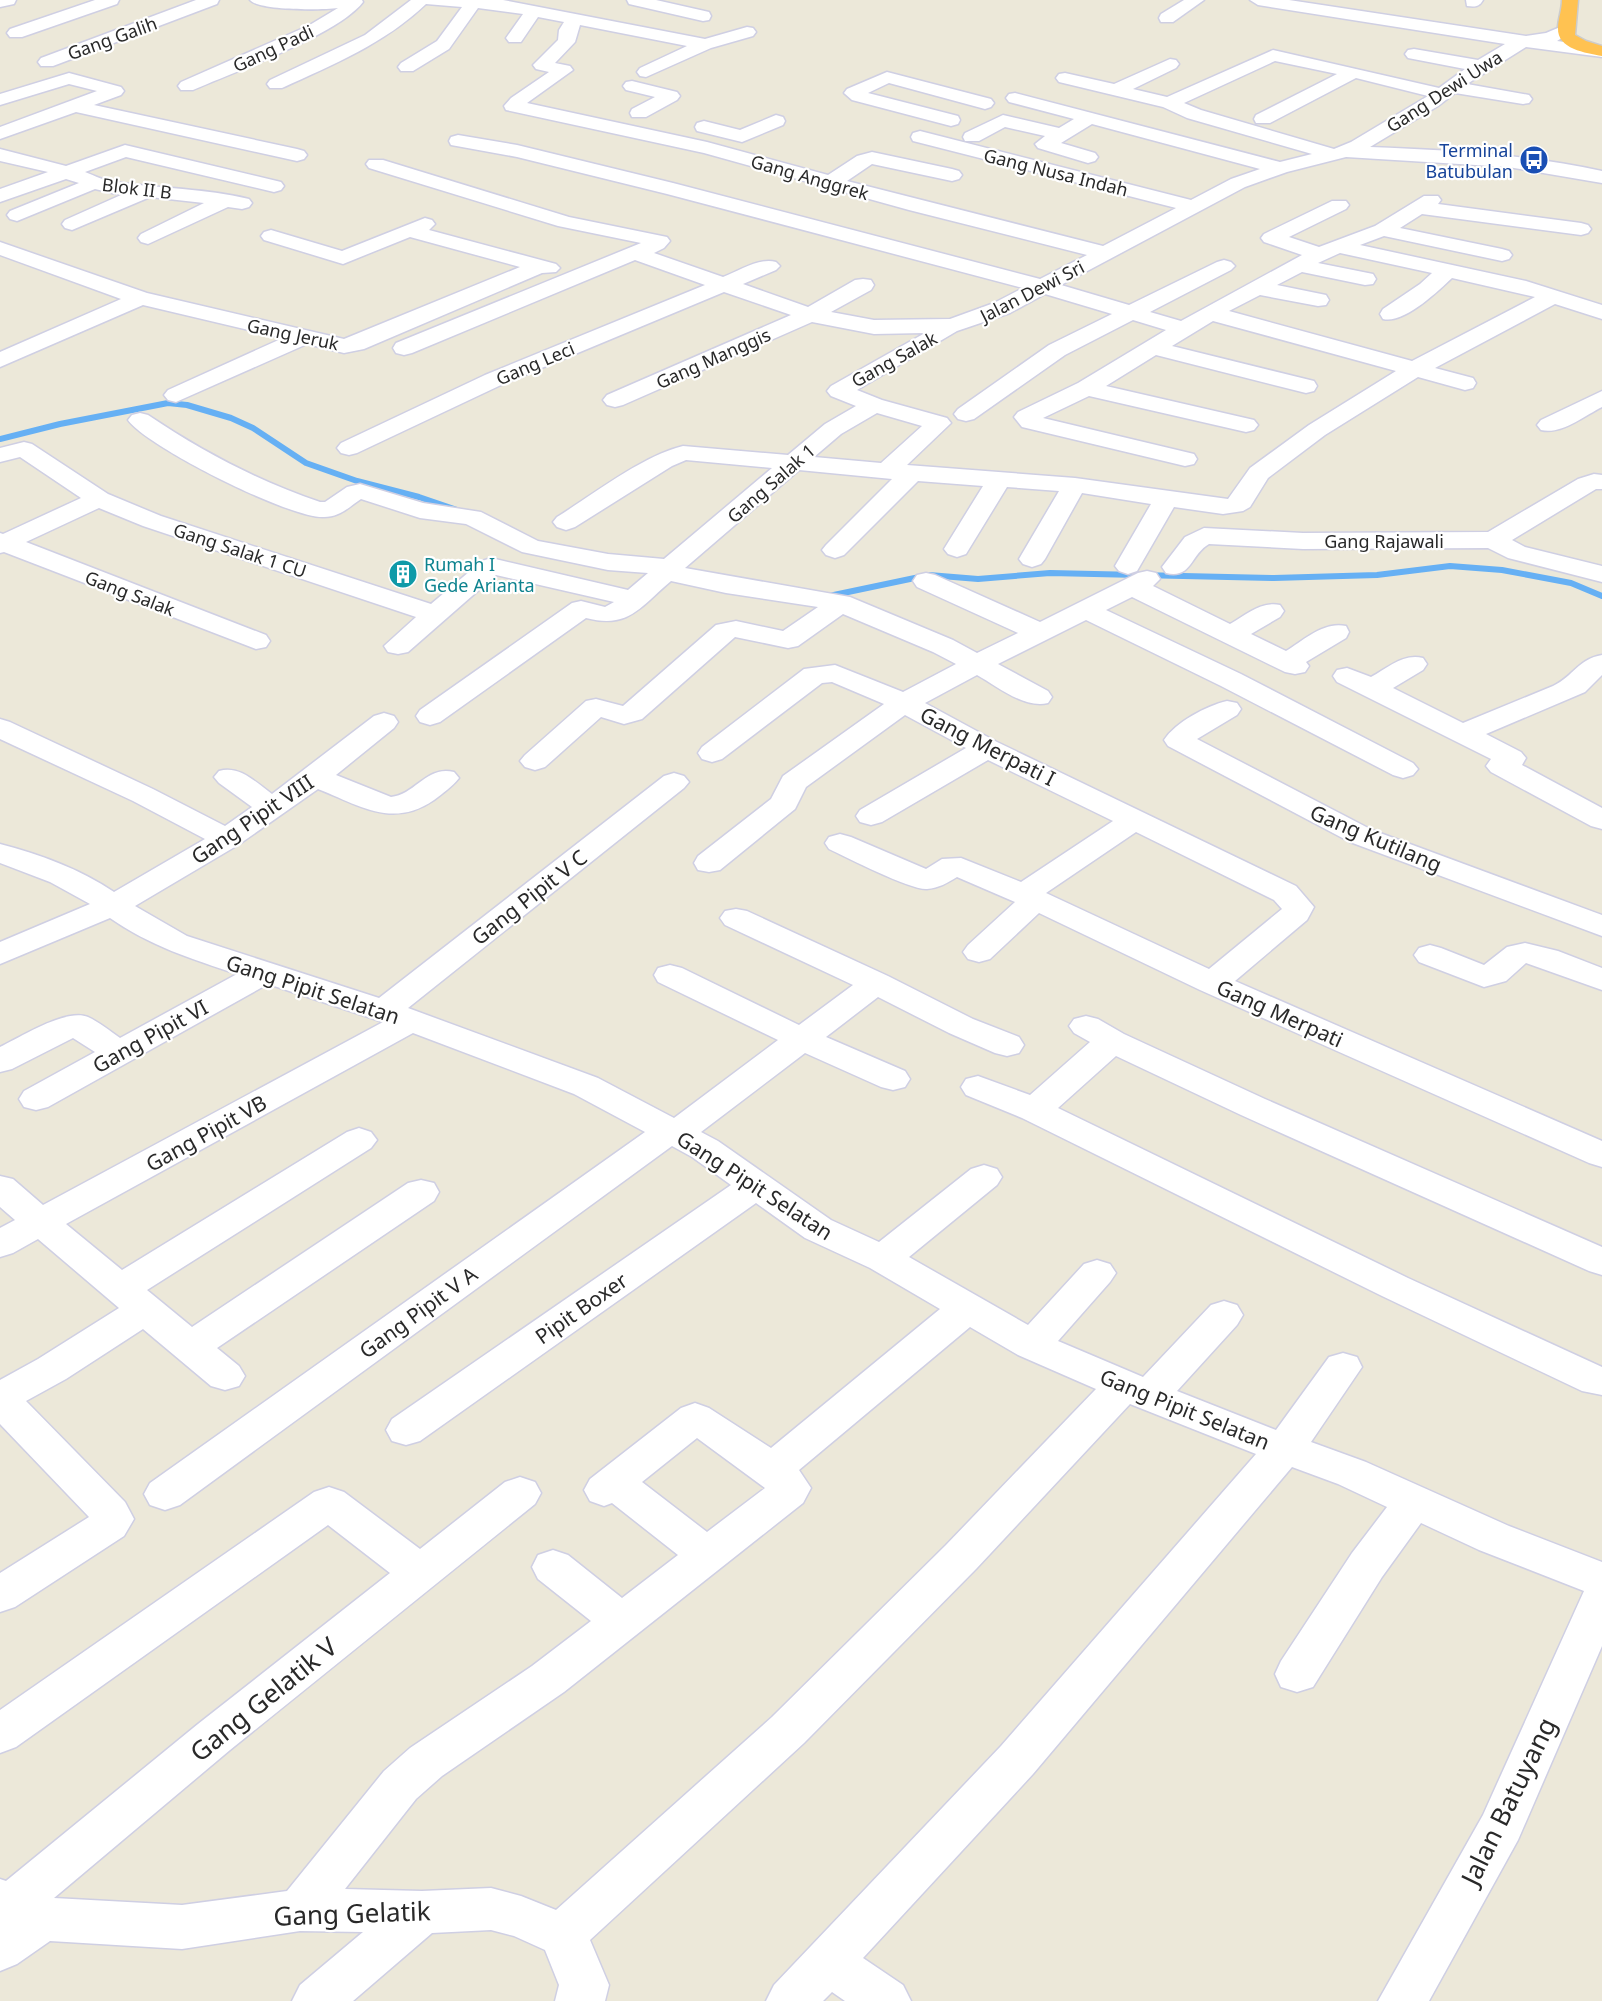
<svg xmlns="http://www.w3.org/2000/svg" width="1602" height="2001" font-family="'Noto Sans',sans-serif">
  <rect width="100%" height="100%" fill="#ece8d9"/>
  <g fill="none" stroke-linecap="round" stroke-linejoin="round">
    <g stroke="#66b0f4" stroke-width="6">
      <polyline points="0,439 60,424 168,403 187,405 231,418 253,428 306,463 357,481 419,497 460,511"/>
      <polyline points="829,596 929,575 978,579 1050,573 1274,578 1377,575 1450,566 1502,570 1571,583 1602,596"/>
    </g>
    <g stroke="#cfcfe3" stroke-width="3">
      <g id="minor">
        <polygon points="0,0 16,0 14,4 0,7"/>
        <polygon points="95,0 119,0 117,4 22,37 10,37 7,33 10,29"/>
        <polygon points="196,0 219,0 217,4 53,66 41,66 38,62 41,58"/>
        <path d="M250 0H362L363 2C339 34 234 72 193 90H181L178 86 181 82 308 26 338 8C322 10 259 11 250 0Z"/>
        <path d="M411 0H503L705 39 747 27 753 28 756 32 753 36 711 48 646 77 640 76 637 72 640 68 687 46 580 25 575 42 555 63 570 66 573 70 527 103 707 142 828 175 857 156 872 152 952 169 959 171 962 175 959 179 952 181 872 164 847 181 1103 246 1176 208 913 141 911 137 913 133 920 131 1191 200 1231 179 1260 169 1092 124 1061 143 1095 153 1098 157 1095 161 1088 163 1038 148 1035 144 1045 136 1005 127 979 141H965L963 137 965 133 1003 115 1059 128 1074 119 1009 102 1006 98 1009 94 1015 93 1280 162 1312 154 1187 118 1163 107 1059 82 1056 78 1059 74 1065 73 1114 84 1170 59 1176 60 1179 64 1176 68 1133 89 1167 97 1273 50 1439 88 1465 69 1408 58 1405 54 1408 50 1414 49 1478 60 1505 44 1258 5 1250 0H1289L1526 36 1546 33 1565 25 1571 26 1574 30 1557 41 1602 47V57L1526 47 1467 84 1529 95 1532 99 1529 103 1523 104 1455 93 1438 106 1370 147C1448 150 1525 154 1602 171V183L1508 167 1346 157 1287 172 1245 187 1061 285 1129 305 1217 262 1224 260 1231 262 1235 266 1231 270 1150 312 1181 321 1302 255 1264 242 1261 238 1264 234 1332 201H1346L1349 205 1346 209 1289 237 1319 247 1375 226 1424 196H1438L1441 200 1438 204 1581 223 1588 225 1591 229 1588 233 1581 235 1422 214 1400 228 1502 249 1509 251 1512 255 1509 259 1502 261 1384 236 1360 245 1526 281 1602 305V319L1555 304 1435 368 1473 378 1476 383 1473 388 1465 390 1418 377 1325 435 1268 478 1250 507 1243 511 1223 514 1174 507 1137 571 1128 574 1119 571 1115 566 1151 504 1082 493 1045 559 1041 564 1032 567 1023 564 1019 559 1059 491 1007 487 966 554 957 557 948 554 944 549 983 486 918 481 844 555 835 558 826 555 822 550 826 545 892 479 799 470 685 568 850 597 953 640 977 653 1018 633 917 587 913 581 917 575 926 573 935 575 1040 622 1138 573 1147 571 1156 573 1160 579 1153 586 1230 624C1246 615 1261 601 1280 605L1284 611 1280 617 1251 634 1286 651C1304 640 1324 621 1346 626L1349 632 1346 638 1306 662 1309 666 1305 672 1295 674 1285 672 1132 597 1106 610 1241 674 1413 763 1418 769 1413 775 1403 778 1393 775 1221 686 1086 620 998 664 1048 691 1052 697 1048 703C1024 709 997 686 977 675L925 703 997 742 1296 886 1314 907 1307 920 1235 981 1602 1141V1167L1589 1163 1200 990 1039 913 990 959 979 962 968 959 963 952 968 945 1015 902 957 877C947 883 939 888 927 889 910 890 848 858 829 849L825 843 829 837 840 834 851 837 926 869 942 859 961 858 1021 882 1113 821 988 760 882 822 871 825 860 822 856 816 860 810 966 748 905 715 806 787 795 809 720 870 709 872 698 870 694 863 698 856 771 799 783 776 884 704 832 682 822 683 722 759 712 762 702 759 698 753 702 747 804 669 835 665 903 692 956 664 933 652 843 614 798 646 788 648 735 637 642 719 624 724 601 717 545 767 535 770 525 767 520 761 525 755 586 701 596 699 623 706 716 625 736 621 783 631 818 607 726 593 671 581C640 607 629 629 586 618L440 722 430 725 420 722 416 716 420 710 572 603 581 601 605 607 614 602 496 575 408 652 398 654 388 652 384 646 416 617 143 526 99 508 26 542 266 635 270 641 266 647 256 649 4 552 0 553V533L3 534 81 498 20 457 0 462V448L24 442 32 444 108 494 161 516 431 604 482 561 491 558 628 590 648 573 608 570 522 552 466 524 420 518 361 499C349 507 340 517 324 517 291 519 147 447 128 420L132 415 140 413 148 415C203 452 258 481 320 502H325L347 487 360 484 423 503 481 512 538 541 608 554 664 559 772 468 686 460 672 466 575 527 566 530 557 527 553 522 557 517C594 494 642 456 683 446L788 455 825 424 856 406 831 396 827 391 831 386 925 333 874 334 812 322 623 405 615 407 607 405 603 400 607 395 791 315 724 292 501 385 357 453 349 455 341 453 337 448 341 443 485 375 705 285 635 260 412 353 404 355 396 353 393 348 396 343 641 243 558 226 369 168 366 164 369 160H383L569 217 667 237 670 241 664 248 654 253 723 277C739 271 760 257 776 262L780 266 776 270 743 284 808 307 855 280 863 279 871 280 874 285 871 290 831 312 874 320 950 319 994 303 1023 288 667 194 517 157 451 145 449 141 451 137 458 135 517 145 673 183 1040 279 1087 255 909 210 704 153 506 110 504 106 511 98 549 72 536 69 533 65 558 40 559 30 564 22 538 17 521 42H509L506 38 523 14 478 8 449 49 413 71H401L398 67 401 63 437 41 462 7 426 4C384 44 334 64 282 88H270L267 84 270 80 365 35ZM1275 61 1337 74 1256 115 1254 119 1256 123H1270L1356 78 1428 96 1351 142 1334 149 1201 110 1184 103ZM1340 253 1432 273 1420 284 1383 309 1380 314 1383 319C1404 324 1437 292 1452 278L1535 297 1412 361 1229 311 1260 295 1318 306 1326 305 1329 300 1326 295 1277 285 1302 272 1365 285 1373 284 1376 279 1373 274 1318 263ZM1045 294 1112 314 1049 345 958 409 954 414 958 419 966 421 974 419 1065 355 1133 320 1166 330 1078 383 1018 412 1014 417 1022 427 1185 466 1194 464 1197 459 1194 454 1043 418 1089 396 1246 432 1254 430 1258 425 1254 420 1106 386 1156 355 1306 393 1314 391 1317 386 1314 381 1172 346 1213 321 1396 371 1309 425 1250 468 1228 499 1075 478 907 465 951 423 947 418 882 400 857 390 957 331 1010 313ZM877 413 922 426 881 463 814 457 841 434ZM1136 832 1274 900 1282 909 1209 969 1046 893Z"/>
        <polygon points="627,0 656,0 709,12 711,16 709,20 703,21 629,4"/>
        <polygon points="1184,0 1204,0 1173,22 1161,22 1159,18 1161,14"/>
        <path d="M1466 0H1483C1479 7 1475 7 1467 6Z"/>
        <polygon points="887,72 991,99 994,103 991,107 985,109 889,83 868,93 958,116 960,120 958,124 951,126 852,100 844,93 847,89"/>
        <polygon points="69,73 121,87 124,91 121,95 94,105 297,149 304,151 307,155 304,159 297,161 76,112 0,139 0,127 97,91 69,84 0,105 0,94"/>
        <polygon points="632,81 677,92 680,96 677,100 646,117 632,117 630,113 632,109 655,97 626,90 623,86 626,82"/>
        <polygon points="776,115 783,117 785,121 783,125 742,142 697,131 695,127 697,123 704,121 740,130"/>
        <path d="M125 145 281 182 284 186 281 190 274 192 126 157 85 172C95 176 105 181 116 182 160 189 205 188 249 199L252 203 249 207 242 209 228 207 148 244 141 242 138 238 141 234 204 203 150 197 72 230 65 228 62 224 65 220 121 195 95 189 17 221 10 219 7 215 10 211 79 183 66 179 0 202V189L48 172 0 161V149L66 166Z"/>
        <polygon points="425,218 432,220 435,224 429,230 556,264 560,268 556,272 542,273 364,349 344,353 307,344 176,402 168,400 164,395 168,390 283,338 143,305 0,367 0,352 121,299 0,255 0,242 147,293 344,339 520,267 410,237 343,264 264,240 261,236 264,232 271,230 342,251"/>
        <path d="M1602 391V407C1584 416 1561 435 1541 430L1537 425 1541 420Z"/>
        <path d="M1594 474 1602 475V489H1596L1512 540 1525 547 1602 566V582L1508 558 1488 548 1303 549 1209 544C1190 555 1192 579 1166 573L1162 567 1185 537 1204 528 1303 533 1488 532 1578 479Z"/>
        <path d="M1602 655V675L1585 692 1486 734 1521 752 1526 758 1522 765 1602 808V829L1591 826 1491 772 1486 766 1491 759 1337 682 1333 676 1337 670 1347 668 1371 677C1388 668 1403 653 1423 658L1427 664 1423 670 1393 688 1463 723 1553 686C1574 676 1578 659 1602 655Z"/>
        <path d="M1227 701 1237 703 1241 709 1237 715 1197 739 1372 830 1602 915V936L1350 842 1168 746 1164 740C1176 722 1206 706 1227 701Z"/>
        <path d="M384 713 394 716 398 722 394 728 336 775 391 797C416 794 427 765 454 772L459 778C452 787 443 793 434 800 392 829 359 805 318 789L238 845 135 906 187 936 379 998 664 776 674 773 684 776 689 782 684 788 408 1008 598 1078 674 1118 778 1040 658 982 654 975 658 968 670 965 682 968 799 1025 853 985 725 925 720 918 725 911 736 909 747 911 888 976 973 1019 1019 1037 1024 1045 1019 1053 1007 1056 995 1053 949 1033 878 997 826 1037 905 1071 910 1079 905 1087 893 1090 881 1087 805 1053 701 1132 718 1141 831 1220 879 1242 971 1169 984 1165 997 1169 1002 1177 997 1185 909 1257 1028 1325 1084 1264 1097 1260 1110 1264 1116 1273 1110 1282 1058 1341 1143 1377 1211 1305 1224 1301 1237 1305 1243 1315 1237 1325 1177 1391 1276 1430 1329 1357 1343 1353 1357 1357 1362 1367 1311 1442 1366 1462 1509 1526 1602 1562V1646L1518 1840 1429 2001H1378L1483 1815 1584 1591 1479 1550 1421 1523 1382 1577 1313 1687 1297 1692 1281 1687 1275 1674 1281 1661 1352 1553 1387 1507 1338 1484 1292 1467 1033 1774 863 1958 903 1985 911 2001H845L832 1992 823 2001H766L774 1985 1001 1746 1256 1454 1130 1404 976 1569 804 1743 590 1940 609 1985 605 2001H555L559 1985 545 1950 514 1936 491 1930 432 1933 353 2001H292L300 1985 363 1932 300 1931 182 1949 50 1941 17 1964 0 1971V1879L6 1881 198 1724 390 1573 328 1525 16 1747 0 1753V1710L314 1492 329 1487 344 1492 420 1549 505 1482 520 1477 535 1482 541 1493 535 1504 230 1750 54 1898 182 1905 287 1891 384 1771 410 1748 532 1666 591 1621 538 1579 532 1567 538 1555 553 1550 568 1555 622 1598 678 1555 612 1503 604 1506 590 1501 584 1490 590 1479 681 1408 695 1403 709 1408 771 1448 940 1309 870 1268 805 1238 756 1203 420 1441 406 1445 392 1441 386 1430 392 1419 731 1185 692 1157 672 1146 180 1505 165 1510 150 1505 144 1494 150 1483 645 1132 574 1094 413 1033 66 1224 122 1270 347 1132 359 1128 371 1132 377 1140 371 1148 147 1290 192 1327 408 1183 421 1180 434 1183 439 1192 434 1201 217 1348 239 1366 245 1376 239 1386 225 1390 211 1386 143 1329 66 1379 26 1401 125 1502 134 1519 124 1536 15 1607 0 1612V1573L89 1517 0 1424V1380L38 1359 119 1308 38 1239 13 1253 0 1257V1228L15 1220 0 1207V1176L13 1179 43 1205 383 1022 268 984 48 1107 36 1110 24 1107 19 1099 24 1091 95 1052 73 1038 12 1069 0 1072V1047C21 1037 66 1008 88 1017 99 1022 110 1031 120 1038L237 974C192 959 150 946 110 918L0 964V942L90 904 50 882 0 863V844C39 854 80 869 114 892L205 839 133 801 0 739V719L10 722 153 789 225 826 252 807 219 783 214 777 219 771C240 765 255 782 272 794L374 716ZM970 1327 1018 1355 1096 1389 946 1545 772 1717 556 1910 521 1896 491 1888 422 1891 345 1889 416 1799 442 1776 564 1692 803 1503 811 1488 799 1470ZM697 1438 765 1488 707 1532 642 1482Z"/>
        <polygon points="1525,943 1558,951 1602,968 1602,990 1526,963 1506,981 1484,987 1419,962 1414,955 1419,948 1430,945 1441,948 1484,965 1507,947"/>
        <polygon points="1086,1016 1098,1019 1124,1034 1265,1099 1602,1247 1602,1275 1589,1271 1241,1115 1116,1056 1058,1108 1408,1278 1602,1367 1602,1395 1582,1391 1382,1296 1022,1118 966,1095 961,1087 966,1079 978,1076 1030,1095 1090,1042 1074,1033 1069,1026 1074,1019"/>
      </g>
    </g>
    <g stroke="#ccc" stroke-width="3">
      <path id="highway" d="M1562 0H1578L1575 35 1586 41 1602 46V56C1586 53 1557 49 1558 28 1558 19 1562 10 1562 0Z"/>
    </g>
    <use href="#minor" fill="#fff" fill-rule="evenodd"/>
    <use href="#highway" fill="#ffc251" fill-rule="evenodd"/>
  </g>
  <defs>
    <g id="bus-disc" transform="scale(1.5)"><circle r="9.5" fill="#1a4fb4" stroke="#fff"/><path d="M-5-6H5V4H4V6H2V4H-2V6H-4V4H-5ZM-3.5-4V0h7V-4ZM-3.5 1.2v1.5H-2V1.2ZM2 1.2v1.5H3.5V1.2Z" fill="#fff"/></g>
    <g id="building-disc" transform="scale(1.5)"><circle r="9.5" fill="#0f9aa8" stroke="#fff"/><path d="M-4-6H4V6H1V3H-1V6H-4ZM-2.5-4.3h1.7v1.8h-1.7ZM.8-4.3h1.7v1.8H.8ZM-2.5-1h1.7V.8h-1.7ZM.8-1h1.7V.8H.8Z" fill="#fff"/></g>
  </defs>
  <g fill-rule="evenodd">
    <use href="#bus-disc" x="1534" y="160"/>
    <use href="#building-disc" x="403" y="574"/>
  </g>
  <g text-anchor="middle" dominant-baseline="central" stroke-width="4.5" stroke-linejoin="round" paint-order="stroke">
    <g font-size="18" fill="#292929" stroke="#fff">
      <text transform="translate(112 38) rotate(-20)">Gang Galih</text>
      <text transform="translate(273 48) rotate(-25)">Gang Padi</text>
      <text transform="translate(1444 91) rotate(-33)">Gang Dewi Uwa</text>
      <text transform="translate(1056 172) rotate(14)">Gang Nusa Indah</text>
      <text transform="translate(810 177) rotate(16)">Gang Anggrek</text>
      <text transform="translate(137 188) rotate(7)">Blok II B</text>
      <text transform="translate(1032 291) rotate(-27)">Jalan Dewi Sri</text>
      <text transform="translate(293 334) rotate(12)">Gang Jeruk</text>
      <text transform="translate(713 358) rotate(-24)">Gang Manggis</text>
      <text transform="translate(894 359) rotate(-29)">Gang Salak</text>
      <text transform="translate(535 363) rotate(-23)">Gang Leci</text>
      <text transform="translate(771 483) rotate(-41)">Gang Salak 1</text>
      <text x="1384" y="541">Gang Rajawali</text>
      <text transform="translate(240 550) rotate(18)">Gang Salak 1 CU</text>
      <text transform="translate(130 593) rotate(21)">Gang Salak</text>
    </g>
    <g font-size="18" fill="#164399" stroke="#fff" text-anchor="end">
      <text x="1513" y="150">Terminal<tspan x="1513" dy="21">Batubulan</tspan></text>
    </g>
    <g font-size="18" fill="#0d838f" stroke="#fff" text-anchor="start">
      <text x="424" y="564">Rumah I<tspan x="424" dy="21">Gede Arianta</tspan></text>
    </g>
    <g font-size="21" fill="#292929" stroke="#fff">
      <text transform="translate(988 746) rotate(27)">Gang Merpati I</text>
      <text transform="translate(252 819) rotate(-34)">Gang Pipit VIII</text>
      <text transform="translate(1376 838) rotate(23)">Gang Kutilang</text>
      <text transform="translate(529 897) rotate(-38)">Gang Pipit V C</text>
      <text transform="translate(313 989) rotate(18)">Gang Pipit Selatan</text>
      <text transform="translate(1280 1013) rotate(24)">Gang Merpati</text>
      <text transform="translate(150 1036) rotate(-29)">Gang Pipit VI</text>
      <text transform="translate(206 1133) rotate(-29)">Gang Pipit VB</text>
      <text transform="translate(755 1185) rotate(33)">Gang Pipit Selatan</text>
      <text transform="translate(581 1308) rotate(-35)">Pipit Boxer</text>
      <text transform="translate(418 1312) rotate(-36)">Gang Pipit V A</text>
      <text transform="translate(1185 1409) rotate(22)">Gang Pipit Selatan</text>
    </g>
    <g font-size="26" fill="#292929" stroke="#fff">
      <text transform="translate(263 1699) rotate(-39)">Gang Gelatik V</text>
      <text transform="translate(1508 1801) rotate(-64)">Jalan Batuyang</text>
      <text transform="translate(352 1913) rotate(-2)">Gang Gelatik</text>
    </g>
  </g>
</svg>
